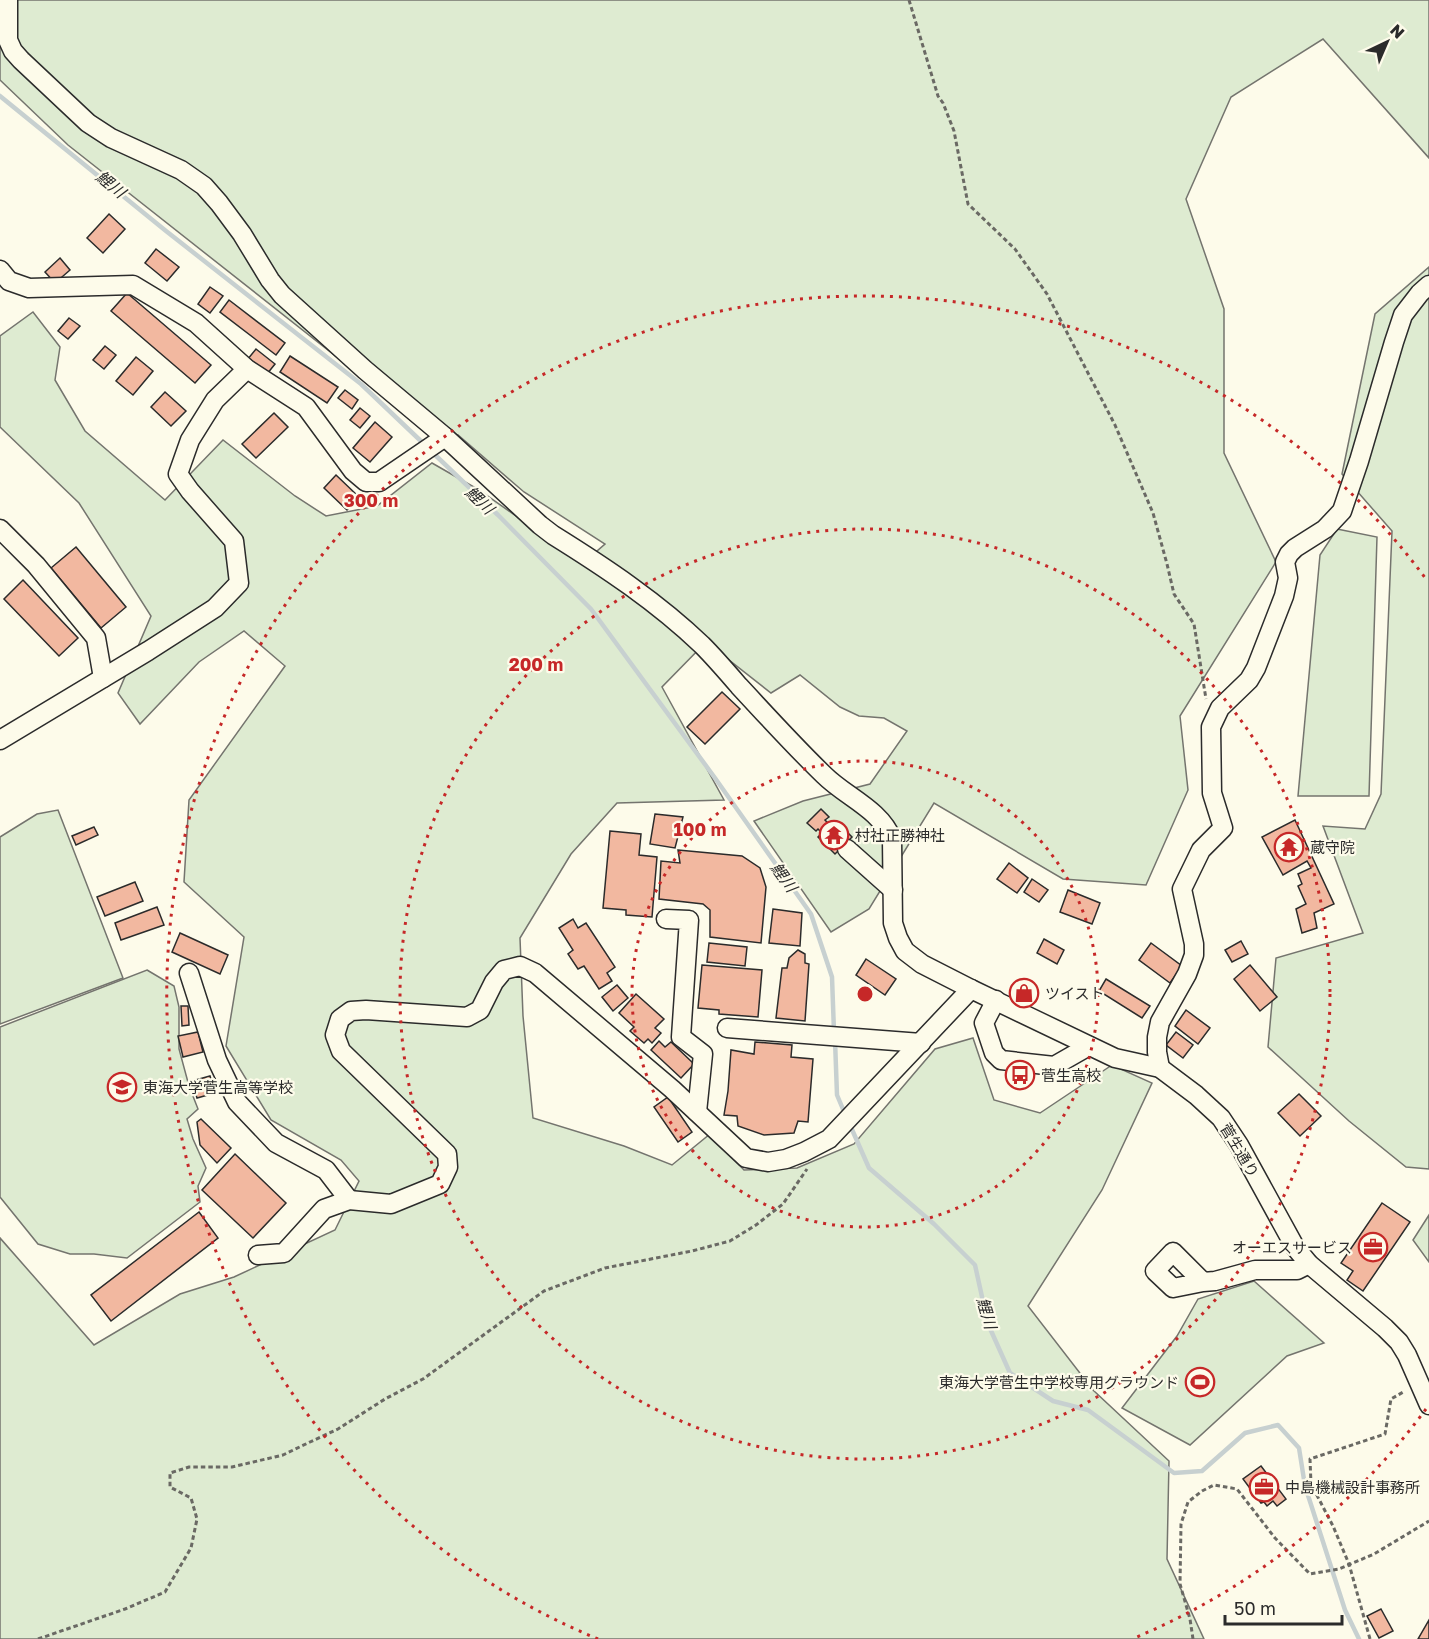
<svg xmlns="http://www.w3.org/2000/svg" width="1429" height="1639" font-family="'Golos Text','Noto Sans JP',sans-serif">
  <rect width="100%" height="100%" fill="#fdfbea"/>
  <g fill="#deebd1" stroke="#74746e" stroke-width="1.5">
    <polygon points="0,0 1429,0 1429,158 1323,39 1231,97 1186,199 1224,309 1224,453 1276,562 1180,716 1188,790 1146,885 1063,879 934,803 869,909 831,932 754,821 803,801 870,784 907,731 884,718 859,716 840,707 800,675 771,693 706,642 662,687 724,800 617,803 571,854 520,938 523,1016 533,1118 624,1146 672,1165 710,1134 744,1170 797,1168 854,1144 935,1049 973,1038 994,1100 1040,1113 1112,1065 1152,1083 1102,1190 1028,1306 1093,1390 1169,1461 1167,1559 1204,1639 0,1639 0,1238 94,1345 180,1294 234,1277 335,1230 359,1181 341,1160 271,1120 226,1046 244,937 184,882 189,800 285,666 244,631 199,662 140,724 118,693 151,616 79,503 0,427 0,336 33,312 60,347 55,380 85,431 165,500 223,440 295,496 326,516 377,506 432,463 479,490 583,563 605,544 524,492 458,435 435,430 357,373 68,145 0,80"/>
    <polygon points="1429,267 1429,1169 1406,1167 1349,1121 1268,1047 1276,958 1363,933 1323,826 1365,829 1381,794 1392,531 1342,474 1375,314"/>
    <polygon points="1337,529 1377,537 1369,796 1298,796 1320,555"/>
    <polygon points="58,810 123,978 0,1024 0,837 37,814"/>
    <polygon points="147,970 174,986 179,1007 179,1049 189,1086 198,1109 187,1119 193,1139 206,1168 198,1186 200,1202 127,1258 94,1254 70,1254 38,1244 0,1197 0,1027"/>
    <polygon points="1429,1215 1429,1262 1413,1240"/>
    <polygon points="1254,1281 1324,1343 1287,1356 1190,1445 1122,1408 1177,1336 1198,1299"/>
  </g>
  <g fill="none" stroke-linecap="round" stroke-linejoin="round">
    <g stroke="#c7d0d0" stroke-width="4.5">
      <polyline points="0,96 166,231 361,384 424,444"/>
      <polyline points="432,452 498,515 591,609 715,778 811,914 832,977 834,1032"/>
      <polyline points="835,1040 837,1095 845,1114"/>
      <polyline points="850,1125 869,1168 934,1224 975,1265 988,1324 1010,1373 1053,1401 1088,1410 1174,1473 1202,1471 1245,1433 1278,1425 1299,1448 1305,1486 1345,1610 1359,1639"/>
    </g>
  </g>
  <g fill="#f2b8a0" stroke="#2b2b2b" stroke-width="1.5">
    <polygon points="109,214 125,229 103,253 87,238"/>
    <polygon points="156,249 179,267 167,281 145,263"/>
    <polygon points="60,258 70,270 55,283 45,272"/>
    <polygon points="210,287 223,296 210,313 198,304"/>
    <polygon points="127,293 211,365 195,383 111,311"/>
    <polygon points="229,300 285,343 276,355 220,312"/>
    <polygon points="69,318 80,326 68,339 58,331"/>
    <polygon points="105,346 116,355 104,369 93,360"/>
    <polygon points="256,349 275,364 267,374 247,360"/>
    <polygon points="290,356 338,387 327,403 280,372"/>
    <polygon points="136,357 153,371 133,395 116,381"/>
    <polygon points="345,390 358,400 352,409 338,398"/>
    <polygon points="165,392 186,411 171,426 151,407"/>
    <polygon points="360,408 370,416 360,428 350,420"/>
    <polygon points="274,413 288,427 256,458 242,444"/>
    <polygon points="375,422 392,437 370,462 353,448"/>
    <polygon points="336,475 359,497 347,510 324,488"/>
    <polygon points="76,547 126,607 101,628 51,568"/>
    <polygon points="23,580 78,638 59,656 4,599"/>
    <polygon points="722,692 740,709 705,744 687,727"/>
    <polygon points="821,809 829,817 825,820 831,826 836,821 852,837 835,854 818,837 822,833 818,829 816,831 807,823"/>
    <polygon points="655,814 683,817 675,848 650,844"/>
    <polygon points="1295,820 1334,904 1314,913 1317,928 1302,933 1296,909 1306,904 1298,886 1302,884 1298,874 1311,868 1307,861 1283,875 1262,837"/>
    <polygon points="94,827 98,835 76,845 72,836"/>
    <polygon points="610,831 641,834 639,855 657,857 652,917 626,915 626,910 603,908"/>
    <polygon points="678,850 742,856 760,868 766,887 761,943 710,937 710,910 703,904 659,899 661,861 680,863"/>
    <polygon points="1009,863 1028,878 1017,893 997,879"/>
    <polygon points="1032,879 1048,890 1039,902 1024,892"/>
    <polygon points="135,882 143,901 105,916 97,897"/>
    <polygon points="1068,890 1100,903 1092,924 1060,912"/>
    <polygon points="157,907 164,925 121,940 115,923"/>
    <polygon points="773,909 802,913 800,946 769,943"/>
    <polygon points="573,919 578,928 586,923 615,967 607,973 612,981 599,989 584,966 578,969 568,954 573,950 559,928"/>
    <polygon points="180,933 228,955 220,974 172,952"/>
    <polygon points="1044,939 1064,950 1057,964 1037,953"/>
    <polygon points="1241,941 1248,954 1232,962 1225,950"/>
    <polygon points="709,943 747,947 745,966 707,962"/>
    <polygon points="1151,943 1182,966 1170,983 1139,960"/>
    <polygon points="798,950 805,954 805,963 809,964 805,1021 776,1018 782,968 787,968 789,958"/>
    <polygon points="866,959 896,979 885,995 856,975"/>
    <polygon points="702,965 762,970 758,1017 719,1014 719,1010 698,1008"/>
    <polygon points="1250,965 1277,997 1260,1011 1234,979"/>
    <polygon points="1106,979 1150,1006 1142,1018 1099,991"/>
    <polygon points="1022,981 1033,986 1025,1002 1014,997"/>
    <polygon points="617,985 628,998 613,1011 602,997"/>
    <polygon points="636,994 664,1019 655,1028 661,1033 652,1043 648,1039 644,1043 630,1031 634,1027 619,1013"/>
    <polygon points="181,1006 188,1006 189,1025 182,1026"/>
    <polygon points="1186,1010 1210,1028 1198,1044 1175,1026"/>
    <polygon points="198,1032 203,1052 183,1057 178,1036"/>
    <polygon points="1176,1032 1193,1045 1183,1058 1166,1045"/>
    <polygon points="659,1041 665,1047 671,1042 694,1064 681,1078 651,1050"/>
    <polygon points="755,1042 792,1045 791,1057 813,1059 808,1122 798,1121 794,1133 764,1135 738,1126 737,1116 724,1115 728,1091 731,1050 754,1054"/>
    <polygon points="210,1076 215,1093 197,1098 192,1081"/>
    <polygon points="1299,1094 1321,1116 1300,1136 1278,1113"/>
    <polygon points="668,1097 692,1132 678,1142 654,1107"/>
    <polygon points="201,1119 231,1148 217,1163 200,1145 197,1122"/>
    <polygon points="235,1154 286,1203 253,1238 202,1190"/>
    <polygon points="1382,1203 1410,1222 1363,1291 1347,1280 1353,1271 1341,1263"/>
    <polygon points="199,1212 218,1238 111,1321 91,1295"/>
    <polygon points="1261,1466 1286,1499 1277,1506 1273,1501 1267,1506 1264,1502 1261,1503 1243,1479"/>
    <polygon points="1381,1609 1393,1631 1379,1638 1367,1616"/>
    <polygon points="1429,1620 1429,1639 1418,1639"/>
  </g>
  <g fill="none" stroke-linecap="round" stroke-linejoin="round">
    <g stroke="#2b2b2b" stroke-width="21">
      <g id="minor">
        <path d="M8 0V40L13 51 21 60 88 123 111 138 181 170 204 186 219 203 242 234 270 280 282 295 365 370 445 437 540 525 553 535C606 568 657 602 702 645 715 658 727 672 739 686 767 716 794 746 824 775 846 797 880 809 892 839L893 923 898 938 905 951 922 964 971 989 1115 1058 1160 1068 1196 1095 1221 1118 1239 1145 1295 1247 1309 1264 1385 1328 1399 1342 1407 1355 1429 1405"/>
        <polyline points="0,270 9,281 29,288 133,285 196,323 247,369 306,407 353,471 366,482 379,482 445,437"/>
        <polyline points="0,529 36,565 96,638 103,678"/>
        <polyline points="0,740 148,651 215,608 239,583 234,541 190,491 178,474 190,440 215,400 247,369"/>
        <polyline points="847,849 893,890"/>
        <polyline points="666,919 689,920 681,1037 703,1054 697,1112"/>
        <polyline points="189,973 217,1060 237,1102 276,1143 326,1170 349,1200"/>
        <polyline points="996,1000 984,1023 994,1053 1001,1060 1054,1066 1089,1046"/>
        <polyline points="727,1028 921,1043"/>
        <polyline points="1160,1068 1157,1052 1157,1037 1160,1022 1187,974 1194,955 1194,944 1182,889 1201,850 1223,828 1212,793 1211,727 1220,708 1249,680 1256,668 1284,596 1288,578 1285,562 1289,554 1295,548 1325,529 1342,511 1359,461 1394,342 1403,315 1420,293 1429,285"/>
        <polyline points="258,1255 284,1253 324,1209 349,1200 391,1204 440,1184 448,1167 447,1154 341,1051 335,1035 340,1019 351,1011 366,1010 467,1017 480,1010 494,982 504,970 520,966 535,973 672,1089 746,1158 768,1162 786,1159 804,1152 829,1139 971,989"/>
        <polyline points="1203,1282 1173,1252 1155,1271 1173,1288 1203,1282 1215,1281 1255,1270 1297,1270 1309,1264"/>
      </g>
    </g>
    <g stroke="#6a6964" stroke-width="3" stroke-dasharray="4.5 3" stroke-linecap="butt">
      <polyline points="909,0 938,96 943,103 954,131 968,204 1015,249 1047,294 1115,425 1153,513 1167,564 1174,594 1194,624 1206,699"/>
      <polyline points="38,1639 125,1609 165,1592 191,1548 197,1519 191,1498 170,1487 170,1473 189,1467 232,1467 283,1455 310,1442 338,1429 385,1399 423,1379 544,1291 605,1268 692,1251 730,1241 756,1225 783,1204 807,1169"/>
      <polyline points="1193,1639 1190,1619 1180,1584 1181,1524 1188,1502 1202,1491 1214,1485 1237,1489 1275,1538 1310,1574 1339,1569 1374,1554 1429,1521"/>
      <polyline points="1370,1639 1349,1564 1333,1526 1311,1484 1310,1459 1385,1434 1391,1399 1405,1391"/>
    </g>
    <use href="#minor" stroke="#fdfbea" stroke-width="18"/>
  </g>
  <g fill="none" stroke="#c62828" stroke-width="3" stroke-dasharray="3 6">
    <circle cx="865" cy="994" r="233"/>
    <circle cx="865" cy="994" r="465"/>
    <path d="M1426 1409A698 698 0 0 1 1132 1639M598 1639A698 698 0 1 1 1426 579"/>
  </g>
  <defs>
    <g id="temple-ring" transform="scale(1.5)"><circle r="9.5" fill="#fdfbea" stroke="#c62828" stroke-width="1.5"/><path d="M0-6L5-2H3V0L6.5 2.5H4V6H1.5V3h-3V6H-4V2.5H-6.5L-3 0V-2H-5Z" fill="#c62828"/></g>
    <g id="shop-ring" transform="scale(1.5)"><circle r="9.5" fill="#fdfbea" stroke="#c62828" stroke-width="1.5"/><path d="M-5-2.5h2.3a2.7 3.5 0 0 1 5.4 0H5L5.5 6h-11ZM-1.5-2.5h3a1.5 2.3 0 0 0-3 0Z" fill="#c62828"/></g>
    <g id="bus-ring" transform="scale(1.5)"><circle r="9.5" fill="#fdfbea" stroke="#c62828" stroke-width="1.5"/><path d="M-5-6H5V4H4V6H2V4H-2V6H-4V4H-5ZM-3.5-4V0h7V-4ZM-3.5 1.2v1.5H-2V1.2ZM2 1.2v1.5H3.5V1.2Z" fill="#c62828"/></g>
    <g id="school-ring" transform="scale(1.5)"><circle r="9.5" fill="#fdfbea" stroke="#c62828" stroke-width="1.5"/><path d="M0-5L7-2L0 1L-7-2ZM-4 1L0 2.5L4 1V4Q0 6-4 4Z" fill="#c62828"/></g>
    <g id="office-ring" transform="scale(1.5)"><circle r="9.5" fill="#fdfbea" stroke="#c62828" stroke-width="1.5"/><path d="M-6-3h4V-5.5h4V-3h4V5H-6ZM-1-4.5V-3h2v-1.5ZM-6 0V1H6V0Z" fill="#c62828"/></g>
    <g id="stadium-ring" transform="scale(1.5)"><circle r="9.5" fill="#fdfbea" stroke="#c62828" stroke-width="1.5"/><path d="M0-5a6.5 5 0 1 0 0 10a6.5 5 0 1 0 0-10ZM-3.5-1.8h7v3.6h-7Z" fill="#c62828"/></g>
  </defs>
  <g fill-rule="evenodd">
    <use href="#temple-ring" x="834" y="835"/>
    <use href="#temple-ring" x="1289" y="847"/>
    <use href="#shop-ring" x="1024" y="993"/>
    <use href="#bus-ring" x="1020" y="1075"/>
    <use href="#school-ring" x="122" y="1087"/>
    <use href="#office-ring" x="1373" y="1247"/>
    <use href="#stadium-ring" x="1200" y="1382"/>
    <use href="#office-ring" x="1264" y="1487"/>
  </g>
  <g text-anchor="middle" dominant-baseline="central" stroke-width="4.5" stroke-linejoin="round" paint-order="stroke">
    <g font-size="15" fill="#2b2b2b" stroke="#fdfbea" text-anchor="start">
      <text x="855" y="835">村社正勝神社</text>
      <text x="1310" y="847">蔵守院</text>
      <text x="1045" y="993">ツイスト</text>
      <text x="1041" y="1075">菅生高校</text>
      <text x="143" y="1087">東海大学菅生高等学校</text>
      <text x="1352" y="1247" text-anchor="end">オーエスサービス</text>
      <text x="1179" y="1382" text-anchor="end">東海大学菅生中学校専用グラウンド</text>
      <text x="1285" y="1487">中島機械設計事務所</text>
    </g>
    <g font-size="15" fill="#2b2b2b" stroke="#fdfbea">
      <text transform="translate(1240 1150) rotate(59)">菅生通り</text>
    </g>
    <g font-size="16" font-style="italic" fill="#2b2b2b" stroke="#fdfbea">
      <text transform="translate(111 184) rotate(39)">鯉川</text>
      <text transform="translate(480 500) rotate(44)">鯉川</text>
      <text transform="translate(784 877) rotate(54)">鯉川</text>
      <text transform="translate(987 1313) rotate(74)">鯉川</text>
    </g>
  </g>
  <circle cx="865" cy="994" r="9" fill="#c62828" stroke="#fdfbea" stroke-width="3"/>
  <g font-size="18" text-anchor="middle" font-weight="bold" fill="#c62828" stroke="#fdfbea" stroke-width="4.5" stroke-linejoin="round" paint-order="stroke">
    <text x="371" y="507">300 m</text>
    <text x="536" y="671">200 m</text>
    <text x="700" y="836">100 m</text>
  </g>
  <g transform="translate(1387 42) rotate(44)" stroke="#fdfbea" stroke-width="4.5" paint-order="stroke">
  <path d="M0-4.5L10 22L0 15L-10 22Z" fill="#2b2b2b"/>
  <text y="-9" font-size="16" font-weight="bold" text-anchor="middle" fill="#2b2b2b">N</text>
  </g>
  <path d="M1225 1615v9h117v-9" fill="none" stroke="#2b2b2b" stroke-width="3"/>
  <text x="1234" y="1615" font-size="18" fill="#2b2b2b" stroke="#fdfbea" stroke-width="4.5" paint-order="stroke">50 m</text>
</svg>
